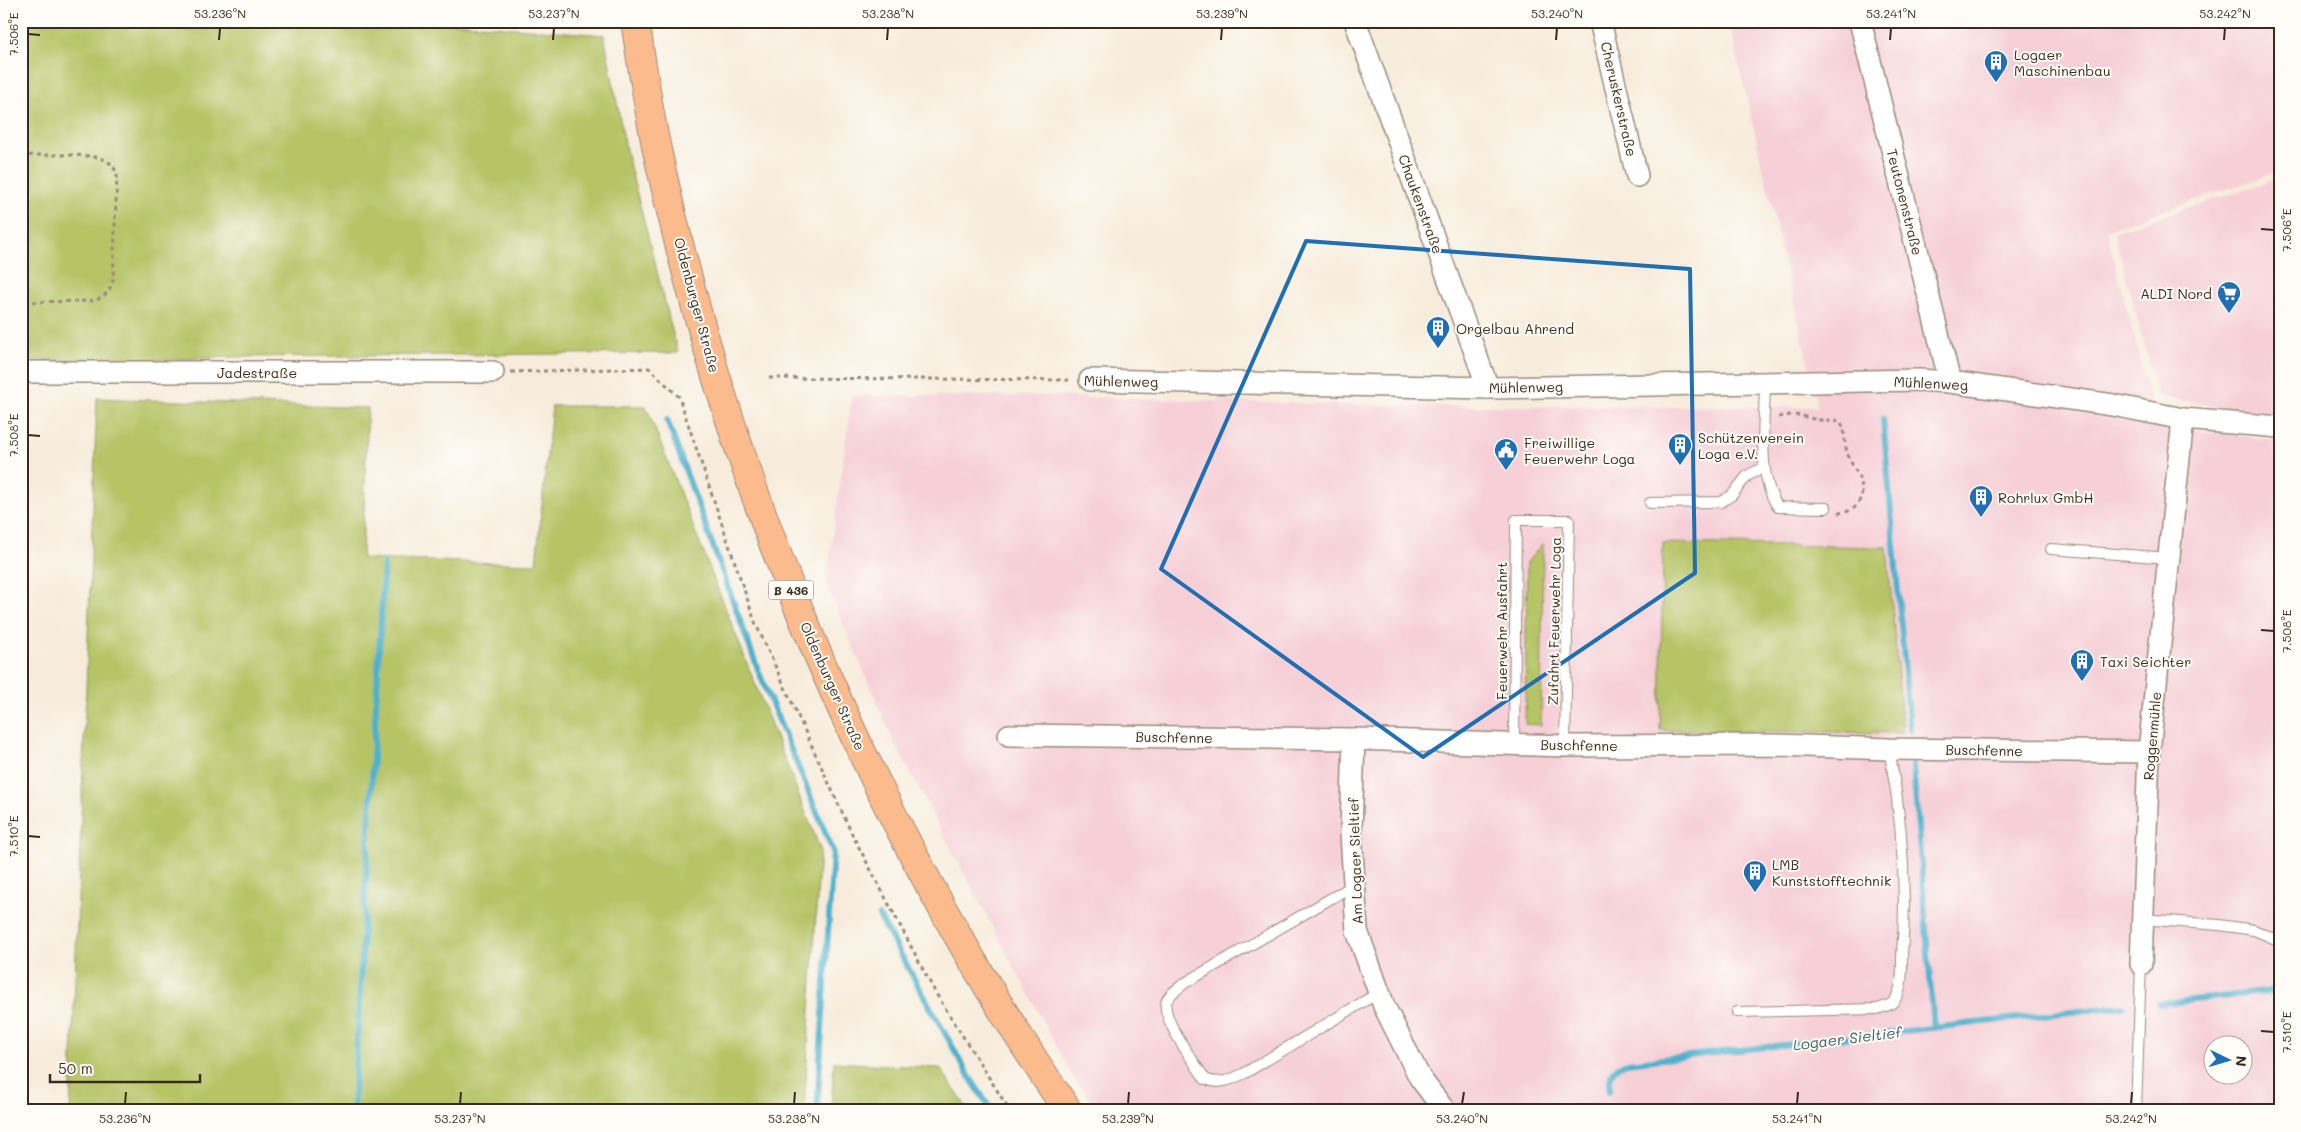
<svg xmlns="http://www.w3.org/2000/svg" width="2301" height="1132" font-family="Mali,sans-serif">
  <rect width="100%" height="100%" fill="#fdfcf7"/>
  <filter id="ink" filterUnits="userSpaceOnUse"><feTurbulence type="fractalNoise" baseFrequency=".02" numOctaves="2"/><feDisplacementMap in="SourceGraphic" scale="10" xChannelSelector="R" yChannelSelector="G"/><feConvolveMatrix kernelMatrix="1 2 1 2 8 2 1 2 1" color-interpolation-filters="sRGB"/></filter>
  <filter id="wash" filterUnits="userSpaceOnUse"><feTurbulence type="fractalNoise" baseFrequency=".0096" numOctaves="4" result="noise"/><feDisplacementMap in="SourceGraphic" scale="20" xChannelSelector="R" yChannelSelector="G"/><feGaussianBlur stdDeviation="1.12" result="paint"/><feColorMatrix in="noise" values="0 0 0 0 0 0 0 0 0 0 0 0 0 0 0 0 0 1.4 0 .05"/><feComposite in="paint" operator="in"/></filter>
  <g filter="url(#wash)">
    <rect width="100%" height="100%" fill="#f7ecdb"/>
    <g fill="#f6cfd7" fill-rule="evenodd">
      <path d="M1729 21H2280V171L2106 230 2157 425 2280 441V1111H1099L1074 1079 895 744 826 584 852 396H1042L1403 406 1818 407ZM2214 1044H2244V1074H2214Z"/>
      <polygon points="2280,178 2280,412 2252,413 2158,396 2114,232"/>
    </g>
    <g fill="#b6c466" stroke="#787742">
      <polygon points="21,21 429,21 604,35 627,155 678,353 236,357 137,361 21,360"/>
      <polygon points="97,398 368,408 362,559 536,564 552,406 646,406 820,849 804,1111 70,1111"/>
      <polygon points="1543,543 1541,725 1525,724 1527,562"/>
      <polygon points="1663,543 1887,547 1903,733 1660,730"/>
      <polygon points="834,1062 940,1068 969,1111 831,1111"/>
    </g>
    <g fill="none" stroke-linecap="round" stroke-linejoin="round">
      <g stroke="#4db1cc" stroke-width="6">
        <polyline points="1883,419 1910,730"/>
        <polyline points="667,420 760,675 833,851 817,1111"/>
        <polyline points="1913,765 1934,1028"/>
        <polyline points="879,916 969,1076 992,1111"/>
        <polyline points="2159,1004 2280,990"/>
        <path d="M1609 1091C1611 1073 1609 1069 1627 1063L2123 1006"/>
        <polyline points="353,1111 384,564"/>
      </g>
    </g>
  </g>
  <g filter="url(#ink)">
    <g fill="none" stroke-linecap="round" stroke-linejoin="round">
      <g stroke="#998b7c" stroke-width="12">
        <g id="lane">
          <path d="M1765 382C1765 419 1756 475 1778 507L1826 508"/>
          <polyline points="1650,503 1721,502 1732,495 1747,476 1764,467"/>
          <polyline points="2051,549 2169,558"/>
          <polyline points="1514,742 1516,520 1569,520 1565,746"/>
          <path d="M1354 885 1185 983C1179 988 1168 994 1166 1003 1162 1020 1195 1063 1205 1079 1219 1085 1231 1080 1245 1073L1378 993"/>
          <polyline points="2141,919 2219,925 2254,930 2280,941"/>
          <path d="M1737 1012 1877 1009C1882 1007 1891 1006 1894 1001 1903 990 1902 970 1902 956 1907 887 1902 817 1889 749"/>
          <polyline points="2136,1111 2141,964"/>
        </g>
      </g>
      <g stroke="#998b7c" stroke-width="24">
        <g id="street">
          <polyline points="1355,21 1488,388"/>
          <polyline points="1600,21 1637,176"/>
          <polyline points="1860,21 1950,382"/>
          <polyline points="21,372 493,372"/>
          <polyline points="1090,380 1488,388 1919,380 1950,382 2113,405 2183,419 2280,427"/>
          <polyline points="1009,735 1354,739 1565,746 1778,745 1889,749 2149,752"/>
          <polyline points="1354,739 1351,833 1357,931 1384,1006 1420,1078 1445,1111"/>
          <polyline points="2141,964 2149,752 2183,419"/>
        </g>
      </g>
      <g stroke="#998b7c" stroke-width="30">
        <path id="primary" d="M635 21C642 64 648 108 657 150 731 492 870 822 1068 1111"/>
      </g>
      <g stroke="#998b7c" stroke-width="3" stroke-dasharray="4 4" stroke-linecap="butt">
        <path d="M21 155C40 156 90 152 105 160 112 163 115 169 117 175L113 280C110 291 105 296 95 301L21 302"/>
        <polyline points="511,372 649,368 679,397 755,622 853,836 935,992 1010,1111"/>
        <polyline points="769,378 1071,380"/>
        <path d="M1779 417C1799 412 1803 418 1821 420 1829 421 1834 419 1841 422 1845 432 1844 442 1847 452 1852 470 1870 484 1858 503 1854 511 1847 512 1838 513"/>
      </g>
      <use href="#lane" stroke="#fff" stroke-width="10"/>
      <use href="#street" stroke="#fff" stroke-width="21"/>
      <use href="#primary" stroke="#fbbb8d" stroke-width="28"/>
    </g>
  </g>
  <path fill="none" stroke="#1f6fb2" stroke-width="4" stroke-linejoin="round" d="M1306 241 1690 269 1695 573 1423 757 1161 569Z"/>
  <path fill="none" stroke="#3b2a1e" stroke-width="2" d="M28 34 40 35M219 40 220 28M553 40 554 28M887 40 888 28M1221 40 1222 28M1556 40 1557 28M1890 40 1891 28M2224 40 2225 28M2261 229 2274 230M28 435 40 436M2261 630 2274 631M28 836 40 837M2261 1031 2274 1032M125 1104 126 1092M460 1104 461 1092M794 1104 795 1092M1128 1104 1129 1092M1462 1104 1464 1092M1797 1104 1798 1092M2131 1104 2132 1092"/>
  <defs>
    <g id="building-pin" transform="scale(1.25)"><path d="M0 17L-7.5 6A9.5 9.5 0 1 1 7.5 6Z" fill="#1f6fb2" stroke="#fdfcf7"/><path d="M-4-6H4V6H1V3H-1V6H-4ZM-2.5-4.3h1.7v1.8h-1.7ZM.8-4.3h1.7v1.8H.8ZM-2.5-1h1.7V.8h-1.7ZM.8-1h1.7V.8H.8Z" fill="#fff"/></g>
    <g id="supermarket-pin" transform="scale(1.25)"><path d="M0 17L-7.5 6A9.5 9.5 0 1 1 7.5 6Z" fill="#1f6fb2" stroke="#fdfcf7"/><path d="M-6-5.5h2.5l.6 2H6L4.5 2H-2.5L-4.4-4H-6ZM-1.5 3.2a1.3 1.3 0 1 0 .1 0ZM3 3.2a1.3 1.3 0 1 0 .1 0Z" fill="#fff"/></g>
    <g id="civic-pin" transform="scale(1.25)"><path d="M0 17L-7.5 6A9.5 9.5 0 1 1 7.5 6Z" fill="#1f6fb2" stroke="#fdfcf7"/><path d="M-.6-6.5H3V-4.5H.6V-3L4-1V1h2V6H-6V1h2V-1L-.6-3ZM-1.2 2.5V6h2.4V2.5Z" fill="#fff"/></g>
  </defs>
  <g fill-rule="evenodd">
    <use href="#building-pin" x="1996" y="62"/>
    <use href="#supermarket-pin" x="2229" y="293"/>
    <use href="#building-pin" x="1438" y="328"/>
    <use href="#building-pin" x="1680" y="445"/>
    <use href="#civic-pin" x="1506" y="450"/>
    <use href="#building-pin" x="1981" y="497"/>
    <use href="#building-pin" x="2082" y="661"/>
    <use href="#building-pin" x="1755" y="872"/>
  </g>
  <g text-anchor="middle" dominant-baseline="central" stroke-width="4" stroke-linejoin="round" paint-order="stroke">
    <rect fill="#fdfcf7" stroke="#75695f" stroke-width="1" x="768.5" y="580.5" width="45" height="19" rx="4"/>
    <g font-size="12" font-weight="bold" fill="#3b2a1e">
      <text x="791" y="590">B 436</text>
    </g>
    <g font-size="14" fill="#3b2a1e" stroke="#fdfcf7" text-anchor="start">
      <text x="2014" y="54">Logaer<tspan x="2014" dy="16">Maschinenbau</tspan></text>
      <text x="2212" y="293" text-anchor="end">ALDI Nord</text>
      <text x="1456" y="328">Orgelbau Ahrend</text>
      <text x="1698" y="437">Schützenverein<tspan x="1698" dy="16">Loga e.V.</tspan></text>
      <text x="1524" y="442">Freiwillige<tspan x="1524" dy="16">Feuerwehr Loga</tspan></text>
      <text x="1998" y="497">Rohrlux GmbH</text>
      <text x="2100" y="661">Taxi Seichter</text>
      <text x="1772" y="864">LMB<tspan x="1772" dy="16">Kunststofftechnik</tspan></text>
    </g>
    <g font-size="14" fill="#3b2a1e" stroke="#fdfcf7">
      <text transform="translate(1619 99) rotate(77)">Cheruskerstraße</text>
      <text transform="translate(1905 202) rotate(76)">Teutonenstraße</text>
      <text transform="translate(1421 204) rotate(70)">Chaukenstraße</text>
      <text transform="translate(697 305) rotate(75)">Oldenburger Straße</text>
      <text x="257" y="372">Jadestraße</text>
      <text transform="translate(1121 381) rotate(1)">Mühlenweg</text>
      <text transform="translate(1931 383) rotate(3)">Mühlenweg</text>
      <text transform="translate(1526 387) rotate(-1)">Mühlenweg</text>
      <text transform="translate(1554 621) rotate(-89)">Zufahrt Feuerwehr Loga</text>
      <text transform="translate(1501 631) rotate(-90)">Feuerwehr Ausfahrt</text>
      <text transform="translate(833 686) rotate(66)">Oldenburger Straße</text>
      <text transform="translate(2152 736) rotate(-85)">Roggenmühle</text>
      <text transform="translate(1174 737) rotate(1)">Buschfenne</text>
      <text transform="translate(1579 745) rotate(1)">Buschfenne</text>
      <text transform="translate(1984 750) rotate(1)">Buschfenne</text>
      <text transform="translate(1355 861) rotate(-92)">Am Logaer Sieltief</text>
    </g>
    <g font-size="15" font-style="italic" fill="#426064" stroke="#fdfcf7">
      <text transform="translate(1847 1038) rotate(-7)">Logaer Sieltief</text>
    </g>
  </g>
  <rect width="2301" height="1132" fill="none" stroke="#fdfcf7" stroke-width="55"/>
  <g transform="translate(2228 1060) rotate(95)"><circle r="24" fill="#fdfcf7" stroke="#afa8a0"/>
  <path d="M0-4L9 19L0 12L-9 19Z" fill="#1f6fb2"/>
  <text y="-8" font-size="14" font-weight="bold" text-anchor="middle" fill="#3b2a1e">N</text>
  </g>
  <path d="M50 1074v8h150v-8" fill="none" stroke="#3b2a1e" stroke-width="2.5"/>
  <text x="58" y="1074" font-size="15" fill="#3b2a1e" stroke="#fdfcf7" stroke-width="4" paint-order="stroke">50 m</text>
  <rect x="28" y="28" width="2246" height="1076" fill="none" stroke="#3b2a1e" stroke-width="2"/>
  <g font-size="12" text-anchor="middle" fill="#3b2a1e">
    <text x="220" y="18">53.236°N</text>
    <text x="554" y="18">53.237°N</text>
    <text x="888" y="18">53.238°N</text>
    <text x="1222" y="18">53.239°N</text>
    <text x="1557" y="18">53.240°N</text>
    <text x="1891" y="18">53.241°N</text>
    <text x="2225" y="18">53.242°N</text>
    <text transform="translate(14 34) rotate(-90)" y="4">7.506°E</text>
    <text transform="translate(2287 230) rotate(-90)" y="4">7.506°E</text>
    <text transform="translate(14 435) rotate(-90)" y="4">7.508°E</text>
    <text transform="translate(2287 631) rotate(-90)" y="4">7.508°E</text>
    <text transform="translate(14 836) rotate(-90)" y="4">7.510°E</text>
    <text transform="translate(2287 1032) rotate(-90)" y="4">7.510°E</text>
    <text x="125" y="1123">53.236°N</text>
    <text x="460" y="1123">53.237°N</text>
    <text x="794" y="1123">53.238°N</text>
    <text x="1128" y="1123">53.239°N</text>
    <text x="1462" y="1123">53.240°N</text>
    <text x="1797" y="1123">53.241°N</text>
    <text x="2131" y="1123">53.242°N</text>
  </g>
</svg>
